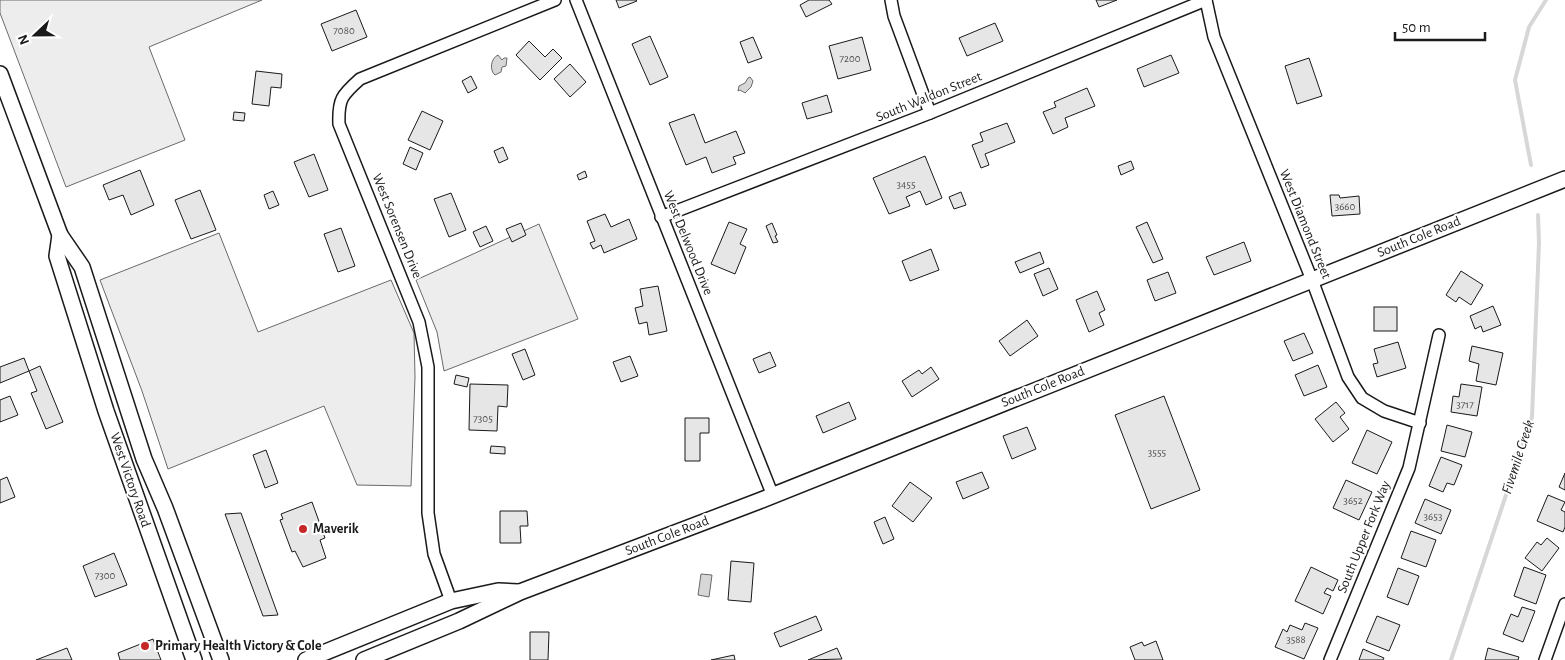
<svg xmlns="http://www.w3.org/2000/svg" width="1565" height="660" font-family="'Alegreya Sans',sans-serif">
  <rect width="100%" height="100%" fill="#fff"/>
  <g fill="#ededed" stroke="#6a6a6a">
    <polygon points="0,0 262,0 149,47 185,140 66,187 0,13"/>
    <polygon points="539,224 578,319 444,371 437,332 416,280"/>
    <polygon points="219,233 258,332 391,280 414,333 415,377 411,486 357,485 324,406 168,469 142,391 100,280"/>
  </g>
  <g fill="#d7d7d7" stroke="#6a6a6a">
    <path d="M498 55 502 60 504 58H507L506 66 502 67 501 72 495 75C489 70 491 58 498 55Z"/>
    <polygon points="750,77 753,81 751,87 745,93 740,90 738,91 739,86 745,83 748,78"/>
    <polygon points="701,574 712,575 709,597 698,595"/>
  </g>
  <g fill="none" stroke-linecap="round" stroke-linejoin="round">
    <g stroke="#d7d7d7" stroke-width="4">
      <polyline points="1531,165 1515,80 1529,27 1546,0"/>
      <polyline points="1451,660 1532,417 1539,243 1538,215"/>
    </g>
  </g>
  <g fill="#e6e6e6" stroke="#1a1a1a">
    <polygon points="616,0 636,0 637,1 619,8"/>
    <polygon points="809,0 829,0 832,4 806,17 800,5"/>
    <polygon points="1096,0 1117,0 1099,7"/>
    <polygon points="356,10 367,37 332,51 321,24"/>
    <polygon points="995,23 1003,41 967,56 959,38"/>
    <polygon points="650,36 668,77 650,85 632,44"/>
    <polygon points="753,37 762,58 748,63 740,42"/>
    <polygon points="862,37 871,70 838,79 829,46"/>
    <polygon points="529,41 545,57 553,49 562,58 540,80 516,55"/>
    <polygon points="1171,55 1179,73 1144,87 1137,69"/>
    <polygon points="1309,58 1322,96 1297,104 1285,66"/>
    <polygon points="570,64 586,82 570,97 554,79"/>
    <polygon points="256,71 282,74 281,88 271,87 269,106 252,104"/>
    <polygon points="471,76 477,88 468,93 462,81"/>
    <polygon points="1087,88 1095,106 1065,118 1068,127 1053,134 1043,112 1056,107 1054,102"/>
    <polygon points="827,95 832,112 807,119 802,103"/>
    <polygon points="422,111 443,121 430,150 408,140"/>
    <polygon points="234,112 245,113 244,121 233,120"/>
    <polygon points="694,114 705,143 736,131 745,153 733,157 736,164 712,173 706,157 686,165 669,123"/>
    <polygon points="1007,123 1015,142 985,154 989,165 981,168 972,145 983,141 980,133"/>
    <polygon points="410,147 423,153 416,170 403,164"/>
    <polygon points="503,147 508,159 499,163 494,151"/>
    <polygon points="314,154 328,190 309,197 294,162"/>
    <polygon points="925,156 942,198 926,205 920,191 906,197 910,206 889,214 873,178"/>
    <polygon points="1131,161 1134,169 1121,175 1118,166"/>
    <polygon points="140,170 154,205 131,215 123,195 109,200 103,185"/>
    <polygon points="585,171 587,177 579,180 577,175"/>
    <polygon points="200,190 216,230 191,239 175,200"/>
    <polygon points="273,191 279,205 269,209 264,195"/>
    <polygon points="961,192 966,205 954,209 949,197"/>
    <polygon points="451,193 466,230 449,237 434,199"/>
    <polygon points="1330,195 1339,195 1340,198 1359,196 1360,214 1332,216"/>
    <polygon points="605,214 611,227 629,219 637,239 604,253 601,245 593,249 590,243 595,241 587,221"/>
    <polygon points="729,222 747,229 740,244 746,247 735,274 711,264"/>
    <polygon points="1147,222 1163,259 1153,263 1136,227"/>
    <polygon points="521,223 526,235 512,242 506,229"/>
    <polygon points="772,223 777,235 775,236 778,242 773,243 766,226"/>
    <polygon points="486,226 493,241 480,247 473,232"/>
    <polygon points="341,228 355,266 338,272 324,234"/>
    <polygon points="1244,242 1251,261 1214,275 1206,257"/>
    <polygon points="931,249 939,270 910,281 902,261"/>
    <polygon points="1040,252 1044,263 1020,273 1015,262"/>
    <polygon points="1049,268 1058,289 1043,296 1034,274"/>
    <polygon points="1461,271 1483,285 1471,305 1459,297 1456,302 1446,295"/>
    <polygon points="1168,272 1176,293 1155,301 1147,280"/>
    <polygon points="658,286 667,331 649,335 647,322 639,324 635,308 643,306 640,289"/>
    <polygon points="1097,291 1105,310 1099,313 1104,325 1089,332 1076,300"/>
    <polygon points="1493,306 1501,325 1483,332 1481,326 1475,329 1470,316"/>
    <rect x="1374" y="307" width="23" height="24"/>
    <polygon points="1027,320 1038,336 1010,356 999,341"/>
    <polygon points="1304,333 1313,353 1293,361 1284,341"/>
    <polygon points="1398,342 1406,368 1377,377 1373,364 1378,363 1374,349"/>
    <polygon points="1472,346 1503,353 1496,385 1476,381 1479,364 1469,361"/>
    <polygon points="525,349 535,375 523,380 512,354"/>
    <polygon points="770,352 776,366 759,373 753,359"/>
    <polygon points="630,356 638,376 621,382 613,362"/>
    <polygon points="24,358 29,371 40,366 63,422 46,429 31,393 37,391 29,371 0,383 0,367"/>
    <polygon points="1318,365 1327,387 1304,396 1295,375"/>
    <polygon points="931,367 939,379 912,397 902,381 919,370 922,374"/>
    <polygon points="456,375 469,378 467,387 454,384"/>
    <polygon points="470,384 508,385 507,407 498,406 497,431 469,430"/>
    <polygon points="1461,384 1482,387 1477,416 1451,412 1453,396 1459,397"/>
    <polygon points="10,396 18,415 0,422 0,400"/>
    <polygon points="1164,396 1200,490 1151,509 1115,415"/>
    <polygon points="849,402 856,419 823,433 816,416"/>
    <polygon points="1336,402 1345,413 1340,417 1349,429 1333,442 1315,419"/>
    <polygon points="685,418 709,418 709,433 700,433 700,461 685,461"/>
    <polygon points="1447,425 1472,432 1465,457 1441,451"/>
    <polygon points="1027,427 1036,449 1012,459 1003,436"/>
    <polygon points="1367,430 1392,442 1377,474 1352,463"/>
    <polygon points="491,446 505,447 505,454 490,453"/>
    <polygon points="266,450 278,483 265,488 253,455"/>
    <polygon points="1441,457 1462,465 1454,485 1447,483 1443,492 1429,486"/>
    <polygon points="982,472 989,488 963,499 956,482"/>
    <polygon points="1565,473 1565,490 1559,487"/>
    <polygon points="7,477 15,497 0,503 0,480"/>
    <polygon points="1346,480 1372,492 1359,520 1333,508"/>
    <polygon points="910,482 932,498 913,522 892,506"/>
    <polygon points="1548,495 1565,502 1561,510 1565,512 1565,527 1563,532 1537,521"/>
    <polygon points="1425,499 1451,510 1441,534 1415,523"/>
    <polygon points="312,502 325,538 320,540 326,558 303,567 295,551 292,552 280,520 283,519 281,514"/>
    <polygon points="500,511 527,511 528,526 520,526 521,543 500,543"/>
    <polygon points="241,513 278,615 263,616 225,514"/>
    <polygon points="885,517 894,539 883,544 874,522"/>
    <polygon points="1411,531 1436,540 1426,567 1401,558"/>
    <polygon points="1547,538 1559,548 1542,571 1525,558 1537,542 1541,545"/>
    <polygon points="114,553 127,585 95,597 83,566"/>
    <polygon points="731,561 754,563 751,602 728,600"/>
    <polygon points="1311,567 1338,580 1333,591 1327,588 1324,593 1331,596 1323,614 1295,601"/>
    <polygon points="1524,567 1546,575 1536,604 1514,596"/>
    <polygon points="1398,568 1419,576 1408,605 1387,597"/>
    <polygon points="1522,607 1535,611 1523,642 1503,634 1511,614 1518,617"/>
    <polygon points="816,616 822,630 780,647 774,633"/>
    <polygon points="1377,616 1400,625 1389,651 1366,642"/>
    <polygon points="1305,623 1318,628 1304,659 1275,647 1283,629 1287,632 1290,625 1302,630"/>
    <polygon points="530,632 549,632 548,660 530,660"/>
    <polygon points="153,639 161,660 120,660 118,653"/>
    <polygon points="1156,641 1163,660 1135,660 1130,647 1142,642 1144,646"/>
    <polygon points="67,648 72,660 36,660"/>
    <polygon points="837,648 842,659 808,660"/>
    <polygon points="1488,648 1519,657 1518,660 1485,660"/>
    <polygon points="1363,649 1384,658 1383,660 1359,660"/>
    <polygon points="734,655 735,660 711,660"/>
  </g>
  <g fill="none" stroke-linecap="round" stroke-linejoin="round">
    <g stroke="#1a1a1a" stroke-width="14">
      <g id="minor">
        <polyline points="576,0 773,496"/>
        <polyline points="891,0 894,16 930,113"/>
        <polyline points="1206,0 1214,37 1312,280 1348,377 1362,398 1384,411 1420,423"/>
        <polyline points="661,217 930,113 1206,0"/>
        <path d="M451 601 434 554 428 513V367L419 322 339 124C338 99 342 95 360 79L555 0"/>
        <polyline points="1330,660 1409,468 1439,335"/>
        <polyline points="1545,660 1565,604"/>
      </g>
    </g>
    <g stroke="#1a1a1a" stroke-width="18">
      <g id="secondary">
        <polyline points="0,74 60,235 82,267 144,459 165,508 221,660"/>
        <polyline points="60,235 57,256 106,411 194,660"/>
        <polyline points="306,660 451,601 498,591 518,592"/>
        <polyline points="364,660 459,621 520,592 759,501 1565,179"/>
      </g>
    </g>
    <use href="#minor" stroke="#fff" stroke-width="11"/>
    <use href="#secondary" stroke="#fff" stroke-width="15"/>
  </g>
  <g fill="#c62828" stroke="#fff" stroke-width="2">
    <circle cx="303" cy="529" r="5"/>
    <circle cx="145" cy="646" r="5"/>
  </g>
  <g text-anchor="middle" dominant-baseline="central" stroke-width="4" stroke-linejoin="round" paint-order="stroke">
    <g font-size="11" fill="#4d4d4d">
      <text x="344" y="30">7080</text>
      <text x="850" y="58">7200</text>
      <text x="906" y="184">3455</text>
      <text x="1345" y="206">3660</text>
      <text x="1465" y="404">3717</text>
      <text x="483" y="418">7305</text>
      <text x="1157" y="452">3555</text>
      <text x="1353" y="500">3652</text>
      <text x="1433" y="516">3653</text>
      <text x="105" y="575">7300</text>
      <text x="1296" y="639">3588</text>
    </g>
    <g font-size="14" fill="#1a1a1a" stroke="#fff">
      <text transform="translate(929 97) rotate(-22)">South Waldon Street</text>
      <text transform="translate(1305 224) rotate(68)">West Diamond Street</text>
      <text transform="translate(397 226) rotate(68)">West Sorensen Drive</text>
      <text transform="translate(1419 237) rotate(-22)">South Cole Road</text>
      <text transform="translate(688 243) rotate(68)">West Delwood Drive</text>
      <text transform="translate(1043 387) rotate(-22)">South Cole Road</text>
      <text transform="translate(130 480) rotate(71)">West Victory Road</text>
      <text transform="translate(667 536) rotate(-21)">South Cole Road</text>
      <text transform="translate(1364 537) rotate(-68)">South Upper Fork Way</text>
    </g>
    <g font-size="14" font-weight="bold" fill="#1a1a1a" stroke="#fff" text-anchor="start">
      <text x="313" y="529">Maverik</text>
      <text x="155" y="646">Primary Health Victory &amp; Cole</text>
    </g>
    <g font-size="15" font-style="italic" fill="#1a1a1a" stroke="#fff">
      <text transform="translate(1518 457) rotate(-72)">Fivemile Creek</text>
    </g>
  </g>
  <g transform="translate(35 35) rotate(248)" stroke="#ffffff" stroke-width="4" paint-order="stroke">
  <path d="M0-4L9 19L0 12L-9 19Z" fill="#1a1a1a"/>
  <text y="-8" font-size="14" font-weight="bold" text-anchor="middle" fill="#1a1a1a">N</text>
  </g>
  <path d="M1395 32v8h90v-8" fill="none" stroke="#1a1a1a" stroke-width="2.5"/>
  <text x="1402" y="32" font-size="15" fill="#1a1a1a" stroke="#ffffff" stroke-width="4" paint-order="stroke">50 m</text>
</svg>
